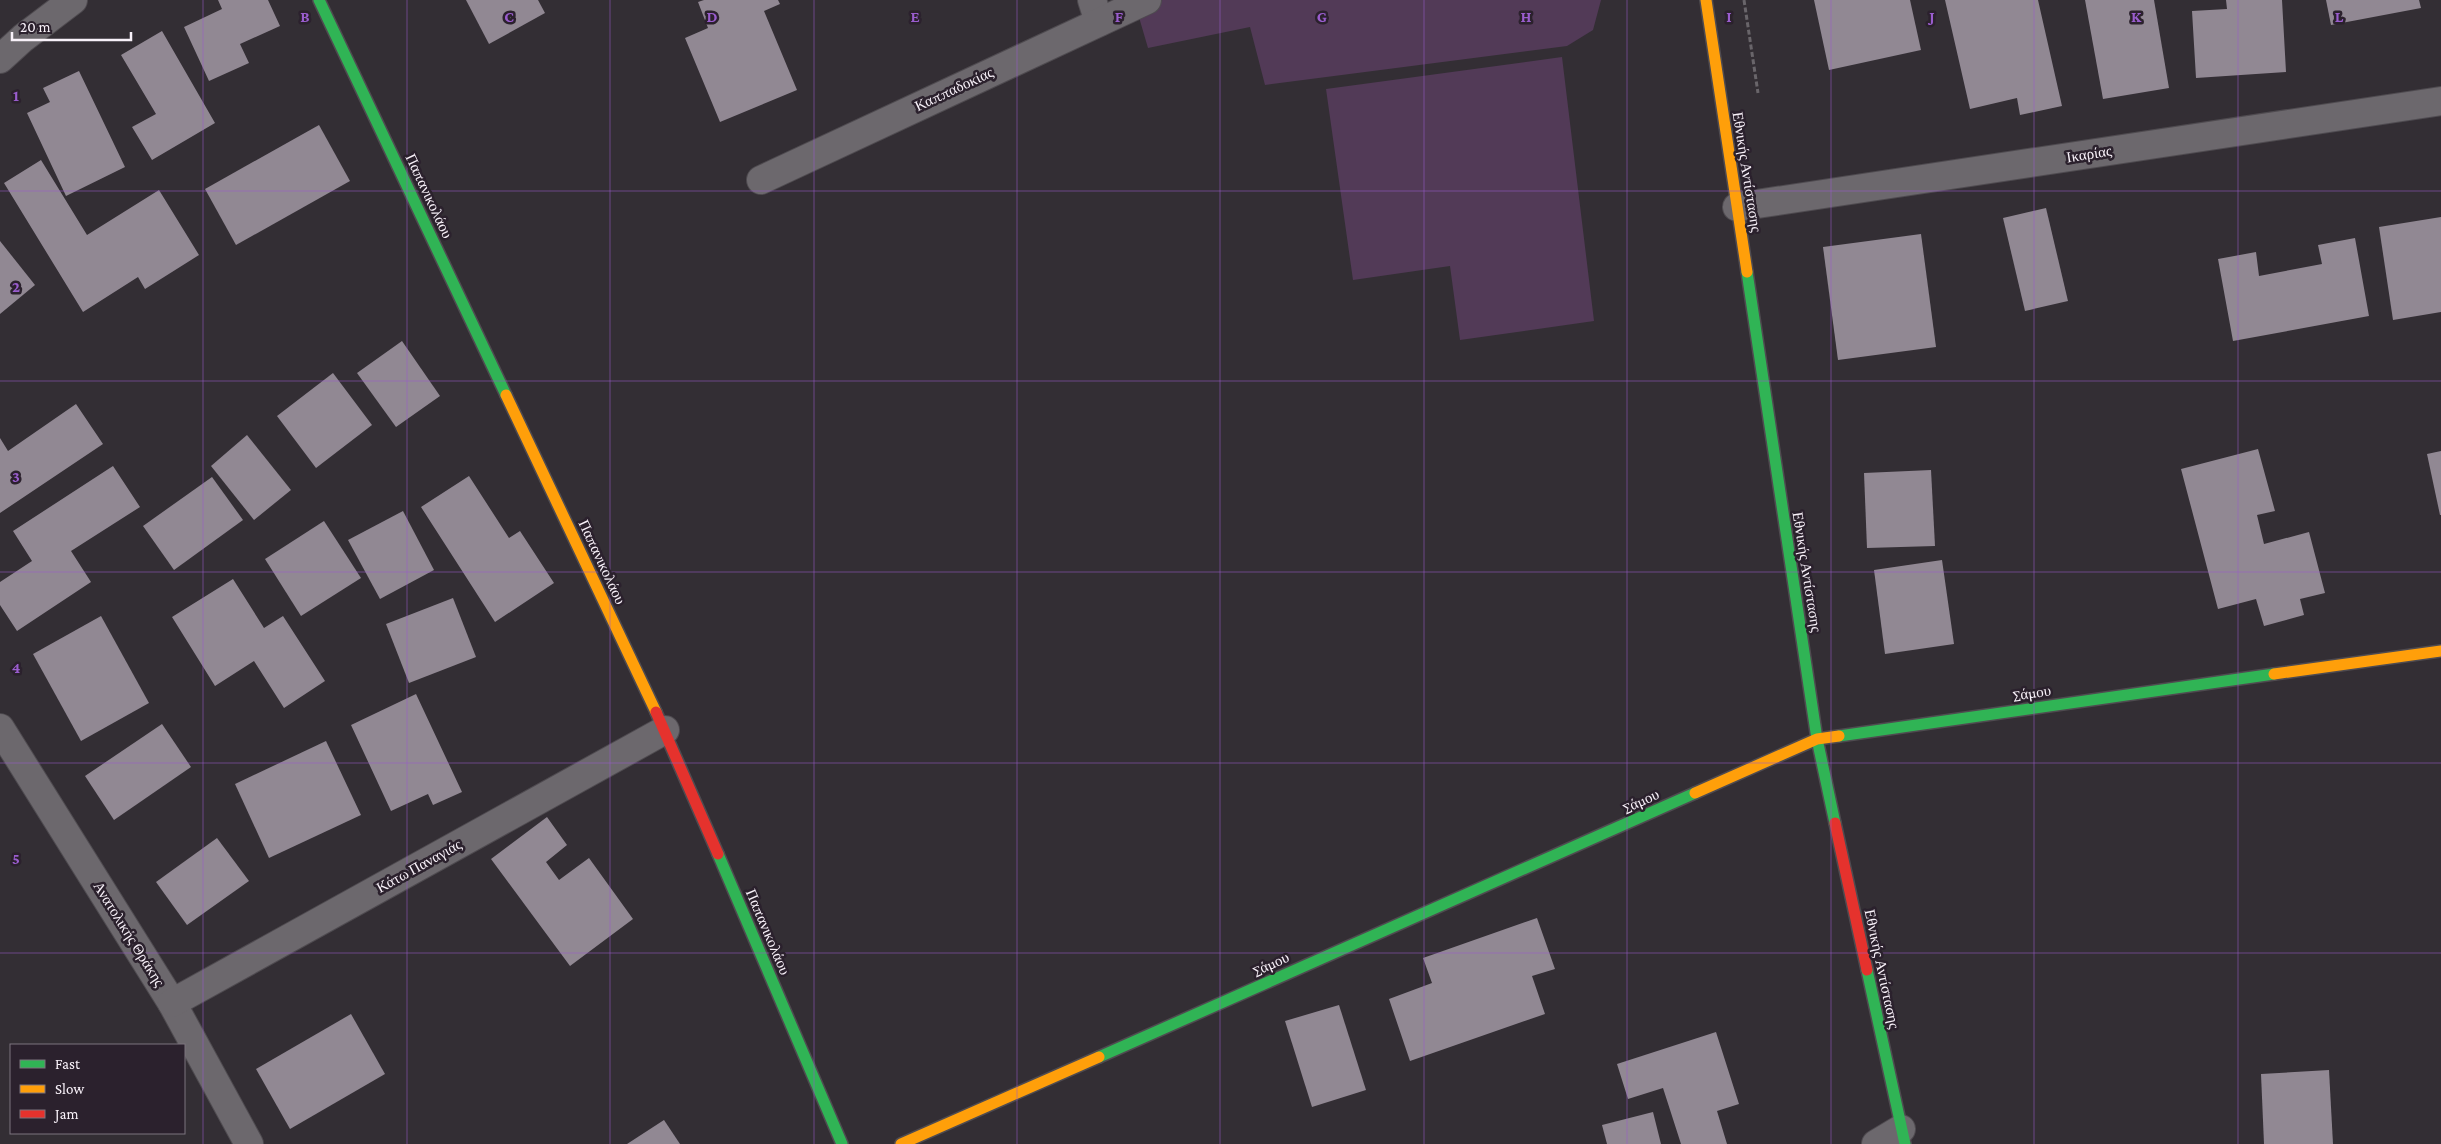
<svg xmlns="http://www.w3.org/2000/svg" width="2441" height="1144" font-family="'Crimson Pro',serif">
  <rect width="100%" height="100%" fill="#332e34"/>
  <g fill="#523a57">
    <polygon points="1151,0 1601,0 1593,30 1567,46 1265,85 1250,27 1148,48 1136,7"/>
    <polygon points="1562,57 1594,321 1460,340 1450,266 1353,280 1326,89"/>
  </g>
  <g fill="#918893">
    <polygon points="218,0 268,0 280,26 240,44 249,63 209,81 184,27 222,9"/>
    <polygon points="466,0 538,0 545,13 489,44"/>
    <polygon points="704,0 778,0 780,4 764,11 797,90 720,122 685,38 708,28 698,2"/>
    <polygon points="1814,0 1910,0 1921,50 1829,70"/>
    <polygon points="1945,0 2038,0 2062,106 2020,115 2017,98 1970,109"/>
    <polygon points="2085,0 2154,0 2169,88 2103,99"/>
    <polygon points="2226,0 2282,0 2286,72 2196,78 2192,11 2227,9"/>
    <polygon points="2326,0 2419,0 2421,8 2331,25"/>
    <polygon points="162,31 215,123 152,160 132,127 156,114 121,55"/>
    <polygon points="79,71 125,167 66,196 27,113 50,102 43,88"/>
    <polygon points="319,125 350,181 236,245 205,189"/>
    <polygon points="41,160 87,235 159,190 199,255 145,289 138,277 83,312 4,183"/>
    <polygon points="2046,208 2068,301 2025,311 2003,218"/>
    <polygon points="2441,217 2441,312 2393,320 2379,227"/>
    <polygon points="1921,234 1936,347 1838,360 1823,247"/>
    <polygon points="2355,238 2369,316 2233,341 2218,259 2256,252 2259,276 2322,264 2318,245"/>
    <polygon points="0,241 35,285 0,314"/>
    <polygon points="402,341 440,396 396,427 357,373"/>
    <polygon points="333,373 372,425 316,468 277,416"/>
    <polygon points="76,404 103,444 0,513 0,438 8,451"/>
    <polygon points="247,435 291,490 254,520 211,466"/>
    <polygon points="2258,449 2275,511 2257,515 2264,544 2309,532 2325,593 2300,599 2304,615 2264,626 2256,599 2218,609 2181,469"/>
    <polygon points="2441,451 2441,515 2440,515 2427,454"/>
    <polygon points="113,466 140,507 71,551 91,582 17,631 0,605 0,582 32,561 13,531"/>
    <polygon points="1931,470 1935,546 1867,548 1864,473"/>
    <polygon points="469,476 509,538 520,531 554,583 495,622 421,507"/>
    <polygon points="212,477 243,520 174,570 143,526"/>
    <polygon points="403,511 434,570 380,599 348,540"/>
    <polygon points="324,521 361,578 301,616 265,559"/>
    <polygon points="1942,560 1954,644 1885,654 1874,570"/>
    <polygon points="233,579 264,628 283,616 325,681 284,708 254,661 215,686 172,617"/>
    <polygon points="453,598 476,657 409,683 386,624"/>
    <polygon points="101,616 149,703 81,741 33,654"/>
    <polygon points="416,694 462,792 433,805 428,794 391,811 351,725"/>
    <polygon points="162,724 191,767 114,820 85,776"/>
    <polygon points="326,741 361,815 269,858 235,784"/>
    <polygon points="547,817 567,845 546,862 559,880 589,858 633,919 570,966 491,859"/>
    <polygon points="217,838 249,881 187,925 156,882"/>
    <polygon points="1537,918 1555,969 1532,976 1545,1014 1410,1061 1389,999 1432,983 1423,958"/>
    <polygon points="1339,1005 1366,1090 1312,1107 1285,1021"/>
    <polygon points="351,1014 385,1074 290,1129 256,1069"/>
    <polygon points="1716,1032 1739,1104 1717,1111 1727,1144 1681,1144 1663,1088 1628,1099 1617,1064"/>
    <polygon points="2329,1070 2333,1144 2264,1144 2261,1074"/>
    <polygon points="1653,1112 1661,1144 1607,1144 1602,1125"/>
    <polygon points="664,1120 680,1144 627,1144"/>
  </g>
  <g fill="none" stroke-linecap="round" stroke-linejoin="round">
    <g stroke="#4f4b50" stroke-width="30">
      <g id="street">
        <polyline points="1092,0 1099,22"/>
        <polyline points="0,59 23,38 73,0"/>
        <polyline points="761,180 1147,0"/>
        <polyline points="1737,207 2441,101"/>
        <polyline points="0,728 172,1003 249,1144"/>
        <polyline points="172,1003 665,730"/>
        <polyline points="1876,1144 1901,1129"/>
      </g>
    </g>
    <g stroke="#4f4b50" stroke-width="14">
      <g id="fast">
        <polyline points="319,0 506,395"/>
        <polyline points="1747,272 1817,739 1835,823"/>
        <polyline points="1839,736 2274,674"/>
        <polyline points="718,854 842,1144"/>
        <polyline points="1867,970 1905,1144"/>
        <polyline points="1099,1057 1695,793"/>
      </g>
    </g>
    <g stroke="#4f4b50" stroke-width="14">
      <g id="slow">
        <polyline points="1706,0 1747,272"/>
        <polyline points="506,395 656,712"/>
        <polyline points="2274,674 2441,651"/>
        <polyline points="1695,793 1817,739 1839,736"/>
        <polyline points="901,1144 1099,1057"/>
      </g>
    </g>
    <g stroke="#4f4b50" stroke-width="14">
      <g id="jam">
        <polyline points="656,712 718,854"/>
        <polyline points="1835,823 1867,970"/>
      </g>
    </g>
    <polyline stroke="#69656a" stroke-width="3" stroke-dasharray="5 2.5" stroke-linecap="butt" points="1744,0 1758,93"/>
    <use href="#street" stroke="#6c686d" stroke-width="28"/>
    <use href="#fast" stroke="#30b455" stroke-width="11"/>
    <use href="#slow" stroke="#ff9f0a" stroke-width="11"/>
    <use href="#jam" stroke="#e5322d" stroke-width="11"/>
  </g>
  <path fill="none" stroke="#9a5dce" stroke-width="1" stroke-opacity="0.55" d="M203 0V1144M407 0V1144M610 0V1144M814 0V1144M1017 0V1144M1220 0V1144M1424 0V1144M1627 0V1144M1831 0V1144M2034 0V1144M2238 0V1144M0 191H2441M0 381H2441M0 572H2441M0 763H2441M0 953H2441"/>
  <g text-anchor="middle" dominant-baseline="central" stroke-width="5" stroke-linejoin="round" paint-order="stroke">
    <g font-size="15" fill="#f8f1f9" stroke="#2b212d">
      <text transform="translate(954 89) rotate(-25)">Καππαδοκίας</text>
      <text transform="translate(2089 154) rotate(-9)">Ικαρίας</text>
      <text transform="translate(1747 172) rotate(81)">Εθνικής Αντίστασης</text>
      <text transform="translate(429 196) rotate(65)">Παπανικολάου</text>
      <text transform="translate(602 562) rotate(65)">Παπανικολάου</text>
      <text transform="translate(1807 572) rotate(81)">Εθνικής Αντίστασης</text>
      <text transform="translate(2032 693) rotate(-8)">Σάμου</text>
      <text transform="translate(1641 801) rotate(-24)">Σάμου</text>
      <text transform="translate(419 866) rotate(-29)">Κάτω Παναγιάς</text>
      <text transform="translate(768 932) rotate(67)">Παπανικολάου</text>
      <text transform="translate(129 934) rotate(58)">Ανατολικής Θράκης</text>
      <text transform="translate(1271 964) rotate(-24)">Σάμου</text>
      <text transform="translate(1882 969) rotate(78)">Εθνικής Αντίστασης</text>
    </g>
  </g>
  <g font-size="16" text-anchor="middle" font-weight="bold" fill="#9a5dce" stroke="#2b212d" stroke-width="5" stroke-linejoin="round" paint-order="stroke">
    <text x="305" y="22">B</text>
    <text x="509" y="22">C</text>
    <text x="712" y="22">D</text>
    <text x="915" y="22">E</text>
    <text x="1119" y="22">F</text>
    <text x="1322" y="22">G</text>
    <text x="1526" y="22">H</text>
    <text x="1729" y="22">I</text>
    <text x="1932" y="22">J</text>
    <text x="2136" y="22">K</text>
    <text x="2339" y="22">L</text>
    <text x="16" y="101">1</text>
    <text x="16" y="292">2</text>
    <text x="16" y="482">3</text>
    <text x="16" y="673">4</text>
    <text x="16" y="864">5</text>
  </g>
  <rect x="10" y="1044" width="175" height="90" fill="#2b212d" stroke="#7d747f"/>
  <rect x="20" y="1060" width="25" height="8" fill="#30b455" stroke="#7d747f"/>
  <text x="55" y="1069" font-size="15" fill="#f8f1f9">Fast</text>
  <rect x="20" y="1085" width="25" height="8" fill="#ff9f0a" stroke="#7d747f"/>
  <text x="55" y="1094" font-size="15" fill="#f8f1f9">Slow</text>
  <rect x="20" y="1110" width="25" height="8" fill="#e5322d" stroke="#7d747f"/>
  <text x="55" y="1119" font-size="15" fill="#f8f1f9">Jam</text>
  <path d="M12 32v8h119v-8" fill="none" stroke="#f8f1f9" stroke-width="2.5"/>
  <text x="20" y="32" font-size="15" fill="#f8f1f9" stroke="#2b212d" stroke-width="4" paint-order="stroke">20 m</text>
</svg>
